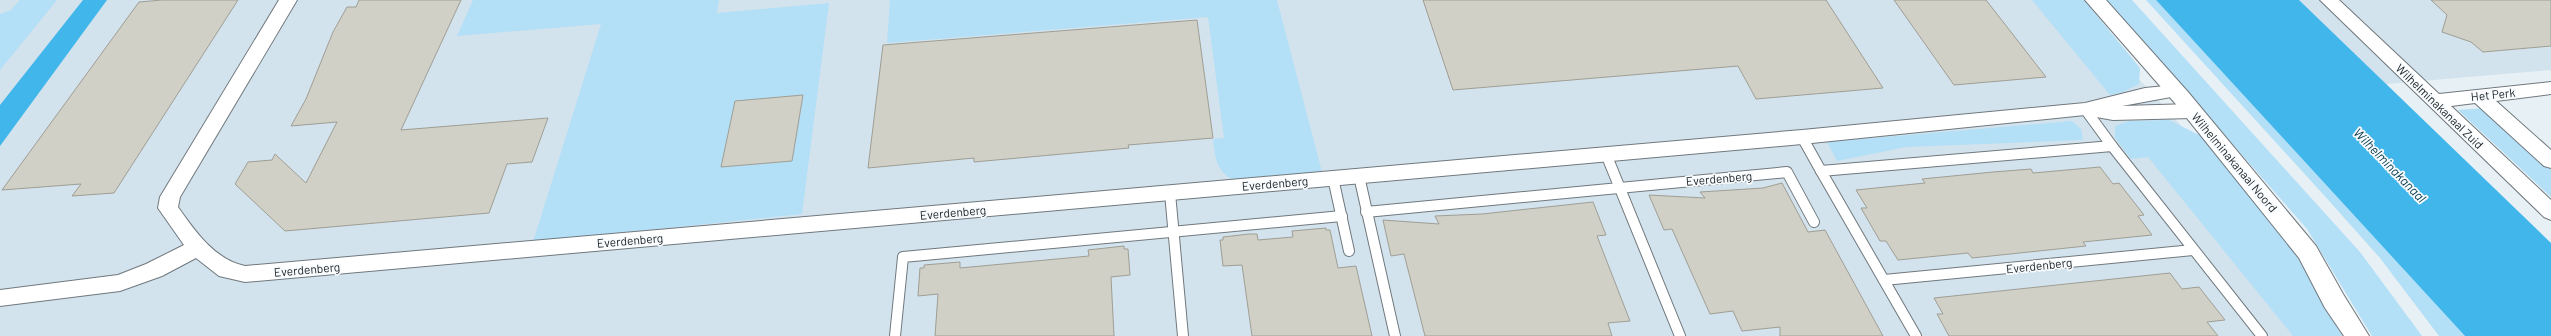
<svg xmlns="http://www.w3.org/2000/svg" width="2551" height="336" font-family="Barlow,sans-serif">
  <rect width="100%" height="100%" fill="#e6f0f5"/>
  <g fill="#d2e3ed">
    <polygon points="0,0 2068,0 2370,336 0,336"/>
    <polygon points="2299,0 2551,0 2551,70 2386,84"/>
  </g>
  <g fill="#b3dff7">
    <polygon points="20,0 57,0 0,70 0,14 11,10"/>
    <polygon points="473,0 719,0 717,13 829,3 802,214 533,242 601,24 457,36"/>
    <path d="M890 0H1277L1322 172 1232 179C1216 171 1215 156 1213 139L1224 138 1208 17 887 43Z"/>
    <polygon points="2032,0 2084,0 2140,68 2139,84 2123,92 2110,95"/>
    <polygon points="2106,0 2132,0 2360,252 2422,336 2372,336 2307,229"/>
    <polygon points="2146,0 2156,0 2465,336 2439,336 2380,258 2331,203"/>
    <polygon points="2485,108 2551,169 2551,197 2458,110"/>
    <polygon points="2169,120 2203,137 2290,245 2342,336 2293,336 2148,157 2131,159 2115,138 2115,126 2129,121"/>
    <polygon points="2072,121 2081,129 2083,140 1906,147 1837,161 1827,142"/>
  </g>
  <g fill="#41b6eb">
    <polygon points="83,0 107,0 0,146 0,105"/>
    <polygon points="2156,0 2299,0 2551,243 2551,336 2465,336"/>
  </g>
  <g fill="#d0d0c7" stroke="#9f9e95">
    <polygon points="162,0 238,0 114,193 72,196 81,184 2,190 139,2"/>
    <polygon points="359,0 461,0 401,130 548,118 532,162 507,164 489,213 285,231 235,184 248,162 272,160 275,154 306,183 337,122 291,126 306,99 333,32 347,7 356,7"/>
    <polygon points="1423,0 1826,0 1883,88 1756,99 1738,66 1453,90"/>
    <polygon points="1894,0 1986,0 2046,77 1954,85"/>
    <polygon points="2431,0 2551,0 2551,46 2483,52 2471,42 2442,32 2447,15"/>
    <polygon points="1197,20 1213,138 1128,145 1129,148 974,162 974,158 868,168 883,45"/>
    <polygon points="803,95 792,161 721,167 735,101"/>
    <polygon points="2100,167 2113,184 2119,183 2144,215 2138,216 2152,235 2083,242 2086,246 1972,258 1968,253 1898,260 1886,241 1880,241 1861,208 1867,208 1856,190 1925,183 1922,179 1993,172 2031,169 2033,173"/>
    <polygon points="1782,183 1808,232 1825,230 1883,336 1780,336 1780,327 1742,331 1733,311 1710,314 1672,229 1664,230 1649,195 1705,198 1700,192 1763,188"/>
    <polygon points="1593,202 1606,235 1597,236 1630,321 1608,323 1612,336 1425,336 1404,254 1391,256 1383,220 1439,224 1435,216 1482,214"/>
    <polygon points="1326,228 1326,230 1330,230 1338,268 1356,266 1372,336 1252,336 1242,265 1223,266 1220,240 1223,240 1223,237 1249,234 1257,234 1258,240 1293,237 1292,231"/>
    <polygon points="1124,246 1124,249 1128,249 1130,275 1111,277 1114,336 935,336 938,294 918,296 920,268 924,268 924,265 960,262 960,268 1089,256 1088,250"/>
    <polygon points="2170,273 2182,289 2199,287 2225,320 2207,322 2218,336 1949,336 1937,314 1943,314 1934,298"/>
  </g>
  <g fill="none" stroke-linecap="round" stroke-linejoin="round">
    <g stroke="#70787d" stroke-width="12">
      <g id="service">
        <polyline points="2085,109 2112,146"/>
        <polyline points="1802,137 1821,171"/>
        <polyline points="1606,154 1680,336"/>
        <polyline points="1359,176 1395,336"/>
        <polyline points="1333,178 1349,251"/>
        <polyline points="1170,193 1183,336"/>
        <polyline points="1366,212 1787,172 1814,222"/>
        <polyline points="1884,280 2193,250"/>
        <polyline points="895,336 903,257 1342,216"/>
        <polyline points="1916,336 1821,171 2112,146 2262,336"/>
      </g>
    </g>
    <g stroke="#70787d" stroke-width="2">
      <g id="minor">
        <path d="M279 0H297L180 197 178 207C195 231 215 260 245 266L1802 130 2085 103 2145 88 2175 85 2182 87 2184 91 2182 95 2122 106 2192 104 2199 106 2202 111 2199 116 2192 118 2113 120 2085 115 1802 144 245 282 219 276 196 258 162 276 120 291 0 306V290L118 275 146 264 184 245 158 208 160 197Z"/>
        <polygon points="2320,0 2339,0 2439,94 2551,82 2551,94 2496,101 2551,150 2551,168 2544,166 2475,103 2451,106 2551,200 2551,220 2544,217"/>
      </g>
    </g>
    <g stroke="#70787d" stroke-width="2">
      <polygon id="tertiary" points="2085,0 2106,0 2188,92 2316,246 2343,294 2369,336 2344,336 2325,308 2299,258 2174,102"/>
    </g>
    <use href="#service" stroke="#fff" stroke-width="10"/>
    <use href="#minor" fill="#fff" fill-rule="evenodd"/>
    <use href="#tertiary" fill="#fff" fill-rule="evenodd"/>
  </g>
  <g text-anchor="middle" dominant-baseline="central" stroke-width="3.5" stroke-linejoin="round" paint-order="stroke">
    <g font-size="12" fill="#222628" stroke="#f8fcfe">
      <text transform="translate(2493 94) rotate(-6)">Het Perk</text>
      <text transform="translate(2440 106) rotate(44)">Wilhelminakanaal Zuid</text>
      <text transform="translate(2235 162) rotate(50)">Wilhelminakanaal Noord</text>
      <text transform="translate(1719 178) rotate(-5)">Everdenberg</text>
      <text transform="translate(1275 183) rotate(-5)">Everdenberg</text>
      <text transform="translate(953 212) rotate(-5)">Everdenberg</text>
      <text transform="translate(630 240) rotate(-5)">Everdenberg</text>
      <text transform="translate(2039 265) rotate(-6)">Everdenberg</text>
      <text transform="translate(307 269) rotate(-5)">Everdenberg</text>
    </g>
    <g font-size="13" font-style="italic" fill="#053a4f" stroke="#f8fcfe">
      <text transform="translate(2390 165) rotate(46)">Wilhelminakanaal</text>
    </g>
  </g>
</svg>
